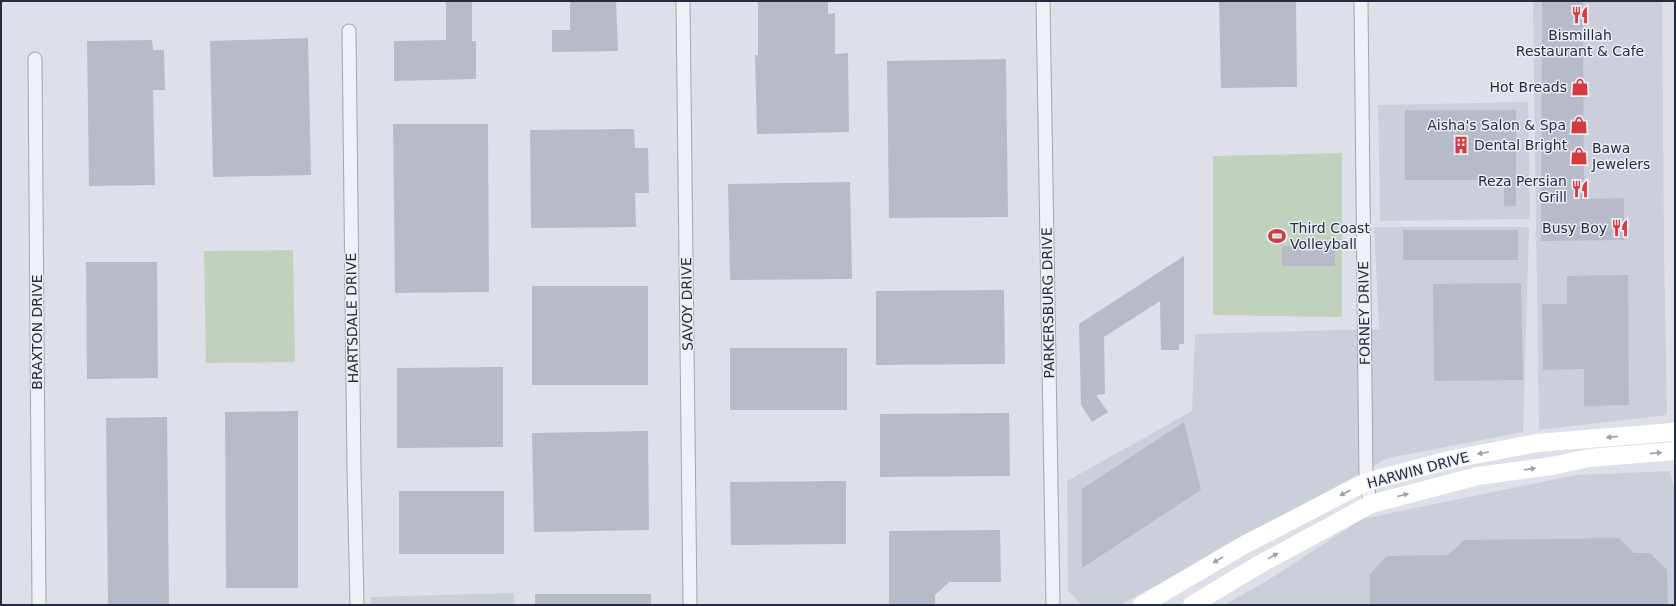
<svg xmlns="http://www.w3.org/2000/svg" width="1676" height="606" font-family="'DejaVu Sans',sans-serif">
  <rect width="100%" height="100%" fill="#dde0e8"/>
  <g fill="#cbcfda">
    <polygon points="1533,1 1662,1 1664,247 1667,415 1539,430"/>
    <polygon points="1528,102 1530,219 1380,221 1378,105"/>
    <polygon points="1374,227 1529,227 1523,432 1388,458 1120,605 1081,605 1068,590 1067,481 1192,411 1195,334 1379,329"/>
    <polygon points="1670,471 1675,492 1675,605 1224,605 1267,581 1362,519 1576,475"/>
    <polygon points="514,593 514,605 371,605 371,597"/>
  </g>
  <g fill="#c0d2be">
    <polygon points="1342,153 1342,317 1213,315 1213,156"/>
    <polygon points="293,250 295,362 206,363 204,251"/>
  </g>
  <g fill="#b7bbc8">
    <polygon points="446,1 472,1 472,41 476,41 476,79 394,81 394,41 446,40"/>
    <polygon points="570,1 616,1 618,51 552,52 552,30 570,30"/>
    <polygon points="758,1 828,1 828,14 835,13 835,54 848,53 849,132 757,134 755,55 758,55"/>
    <polygon points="1219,1 1296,1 1297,87 1221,88"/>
    <polygon points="1542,1 1583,1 1584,199 1624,198 1624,240 1541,241"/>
    <polygon points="308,38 311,175 213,177 210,41"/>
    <polygon points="152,40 153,50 164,50 165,90 153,90 155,185 89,186 87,41"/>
    <polygon points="1006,59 1008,217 889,218 887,61"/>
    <polygon points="1405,110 1516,110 1516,206 1504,206 1504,180 1405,180"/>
    <polygon points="393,124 488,124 489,292 395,293"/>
    <polygon points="634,129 635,148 648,148 649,193 635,193 636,227 531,228 530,130"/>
    <polygon points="850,182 852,279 730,280 728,184"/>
    <rect x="1403" y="230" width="115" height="30"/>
    <rect x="1282" y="246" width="53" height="20"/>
    <polygon points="1184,256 1184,344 1179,344 1179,350 1161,350 1160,301 1104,337 1105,394 1096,395 1108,412 1092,422 1081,405 1079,324"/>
    <polygon points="86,262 157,262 158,378 87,379"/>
    <polygon points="1628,275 1629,405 1584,406 1584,369 1543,370 1542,304 1567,304 1567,276"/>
    <polygon points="1521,283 1523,380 1434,381 1433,284"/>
    <rect x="532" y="286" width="116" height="99"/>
    <polygon points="1004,290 1005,364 876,365 876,291"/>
    <rect x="730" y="348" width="117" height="62"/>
    <polygon points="503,367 503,447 397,448 397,368"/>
    <polygon points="298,411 298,588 226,588 225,412"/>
    <polygon points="1009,413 1010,476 880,477 880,414"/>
    <polygon points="167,417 169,605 108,605 106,418"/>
    <polygon points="1184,422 1201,490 1082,568 1082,489"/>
    <polygon points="648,431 649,530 534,532 532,433"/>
    <polygon points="846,481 846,544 731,545 730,482"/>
    <rect x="399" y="491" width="105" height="63"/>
    <polygon points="1000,530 1001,582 949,582 935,595 935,605 889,605 889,531"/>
    <polygon points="1619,538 1634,553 1650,553 1667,570 1668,605 1370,605 1370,574 1387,556 1448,555 1464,540"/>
    <rect x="535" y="594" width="116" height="11"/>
  </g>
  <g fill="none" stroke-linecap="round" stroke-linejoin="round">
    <g stroke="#a2a6b2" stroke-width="15">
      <g id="street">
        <polyline points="1043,1 1053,605"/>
        <polyline points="1361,1 1366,482 1371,504"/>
        <polyline points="683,2 690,605"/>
        <polyline points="349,31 354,469 357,605"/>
        <polyline points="35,59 39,605"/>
      </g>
    </g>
    <use href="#street" stroke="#f0f1f6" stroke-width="13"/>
    <g stroke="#fff" stroke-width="18">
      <polyline points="1142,605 1242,546 1366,482 1453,459 1537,443 1673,432 1675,433"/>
      <polyline points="1192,605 1255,567 1371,504 1478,476 1552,466 1589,458 1675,451"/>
    </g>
  </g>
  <defs><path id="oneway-solid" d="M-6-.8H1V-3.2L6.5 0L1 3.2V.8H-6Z"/></defs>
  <g fill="#9da0a9">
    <use href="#oneway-solid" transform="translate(1612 437) rotate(175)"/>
    <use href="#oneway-solid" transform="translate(1483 453) rotate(170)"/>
    <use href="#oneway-solid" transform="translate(1656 453) rotate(-5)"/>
    <use href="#oneway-solid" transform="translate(1530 469) rotate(-8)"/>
    <use href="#oneway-solid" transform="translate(1345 493) rotate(153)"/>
    <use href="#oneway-solid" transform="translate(1403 495) rotate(-14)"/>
    <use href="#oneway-solid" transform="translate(1273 556) rotate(-29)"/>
    <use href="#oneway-solid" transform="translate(1218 560) rotate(149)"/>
  </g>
  <defs>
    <g id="restaurant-bare" transform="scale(1.38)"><path d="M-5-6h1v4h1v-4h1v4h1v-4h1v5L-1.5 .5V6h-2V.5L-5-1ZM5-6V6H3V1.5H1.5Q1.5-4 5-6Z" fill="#d43b41" stroke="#eceff5" stroke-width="2.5" paint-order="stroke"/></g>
    <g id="shop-bare" transform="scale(1.38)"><path d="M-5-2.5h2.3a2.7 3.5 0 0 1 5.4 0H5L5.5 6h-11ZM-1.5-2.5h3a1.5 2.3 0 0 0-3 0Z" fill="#d43b41" stroke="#eceff5" stroke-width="2.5" paint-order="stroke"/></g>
    <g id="building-bare" transform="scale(1.38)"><path d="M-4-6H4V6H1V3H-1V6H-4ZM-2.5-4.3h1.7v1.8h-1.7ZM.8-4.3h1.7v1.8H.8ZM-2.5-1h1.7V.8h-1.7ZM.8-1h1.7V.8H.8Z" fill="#d43b41" stroke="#eceff5" stroke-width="2.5" paint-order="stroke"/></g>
    <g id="stadium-bare" transform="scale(1.38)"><path d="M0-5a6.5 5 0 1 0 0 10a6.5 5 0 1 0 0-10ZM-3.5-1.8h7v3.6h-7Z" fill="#d43b41" stroke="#eceff5" stroke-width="2.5" paint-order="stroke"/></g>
  </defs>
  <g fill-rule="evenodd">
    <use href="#restaurant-bare" x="1580" y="15"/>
    <use href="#shop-bare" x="1580" y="87"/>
    <use href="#shop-bare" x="1579" y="125"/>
    <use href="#building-bare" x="1461" y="145"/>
    <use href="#shop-bare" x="1579" y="156"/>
    <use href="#restaurant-bare" x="1580" y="189"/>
    <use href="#restaurant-bare" x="1620" y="228"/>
    <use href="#stadium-bare" x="1277" y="236"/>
  </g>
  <g text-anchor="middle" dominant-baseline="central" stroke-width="3" stroke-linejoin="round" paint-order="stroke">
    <g font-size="14" fill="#262c3f" stroke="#eceff5" text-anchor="end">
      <text x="1580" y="35" text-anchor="middle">Bismillah<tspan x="1580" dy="16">Restaurant &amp; Cafe</tspan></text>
      <text x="1567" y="87">Hot Breads</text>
      <text x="1566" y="125">Aisha's Salon &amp; Spa</text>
      <text x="1474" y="145" text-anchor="start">Dental Bright</text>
      <text x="1592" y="148" text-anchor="start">Bawa<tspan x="1592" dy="16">Jewelers</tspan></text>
      <text x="1567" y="181">Reza Persian<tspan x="1567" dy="16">Grill</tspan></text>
      <text x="1290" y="228" text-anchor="start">Third Coast<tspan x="1290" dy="16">Volleyball</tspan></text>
      <text x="1607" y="228">Busy Boy</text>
    </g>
    <g font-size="14" fill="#262c3f" stroke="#eceff5">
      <text transform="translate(1048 303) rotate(-91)">PARKERSBURG DRIVE</text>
      <text transform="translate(687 304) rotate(-91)">SAVOY DRIVE</text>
      <text transform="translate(1364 313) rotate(-91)">FORNEY DRIVE</text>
      <text transform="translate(352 318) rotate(-91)">HARTSDALE DRIVE</text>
      <text transform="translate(37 332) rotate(-90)">BRAXTON DRIVE</text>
      <text transform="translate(1418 470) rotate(-15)">HARWIN DRIVE</text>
    </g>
  </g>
  <rect width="1676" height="606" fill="none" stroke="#262c3f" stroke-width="4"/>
</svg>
